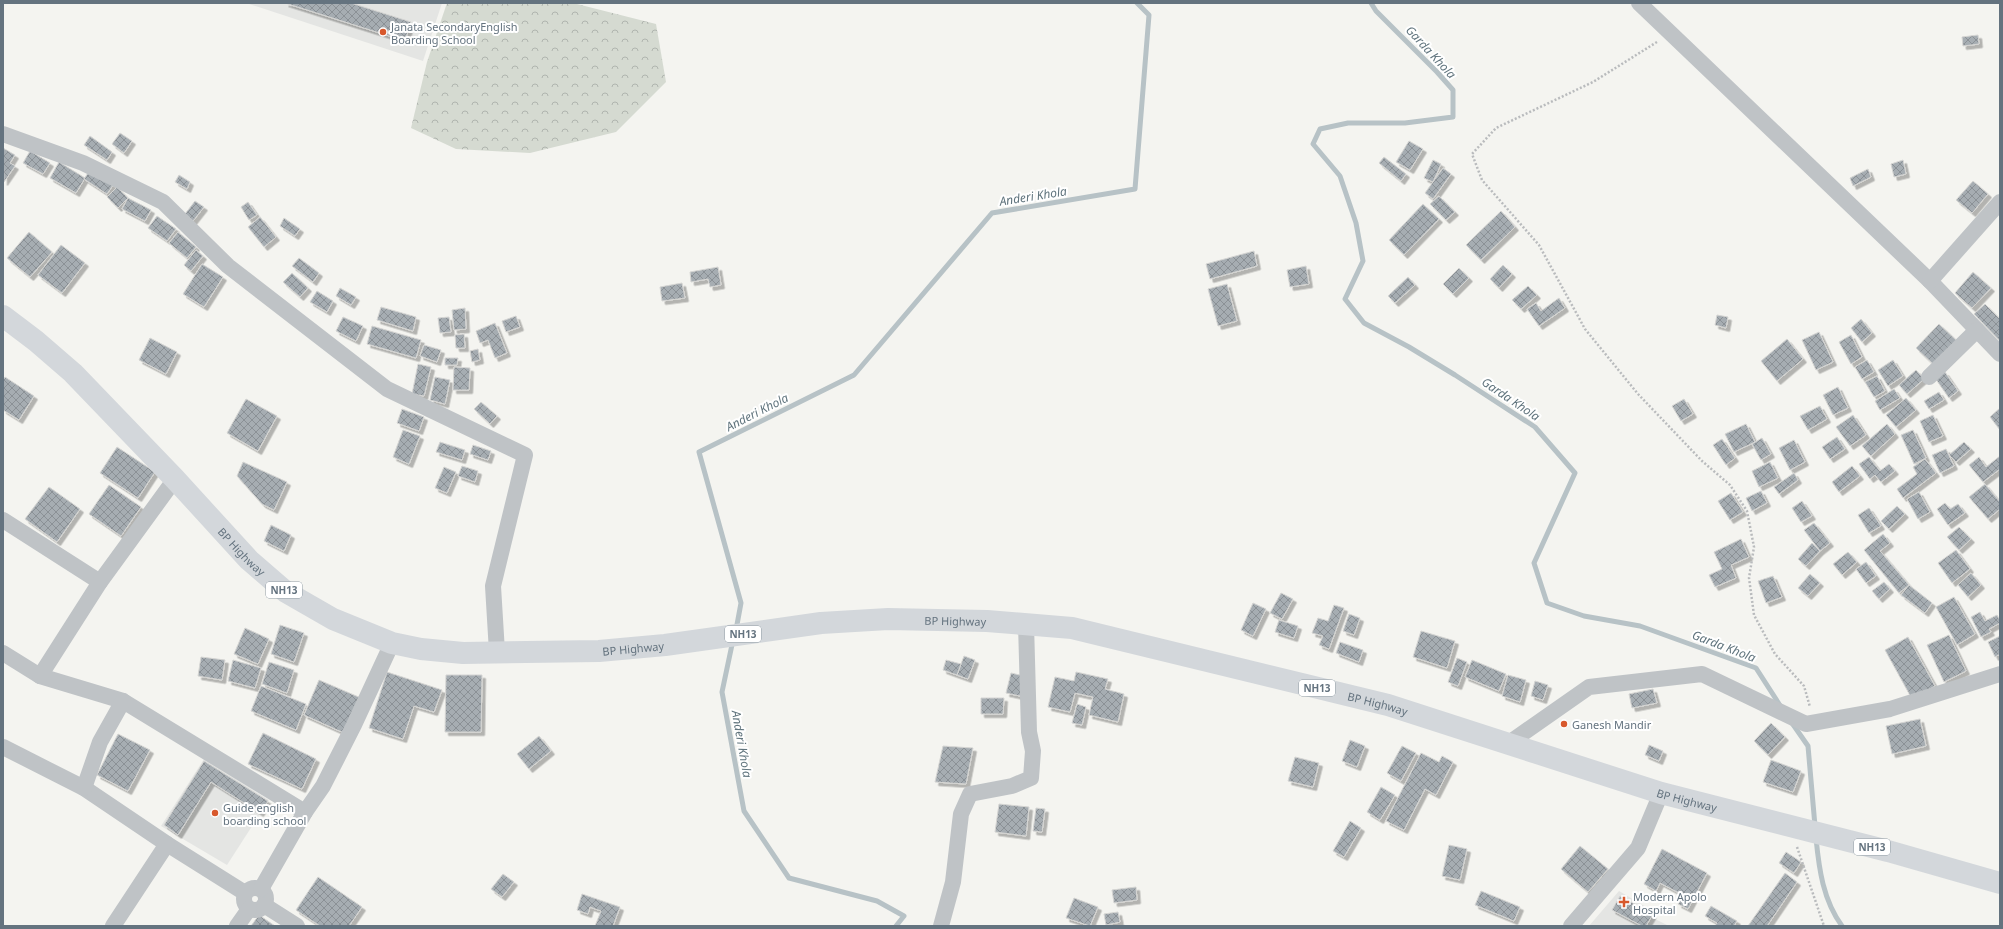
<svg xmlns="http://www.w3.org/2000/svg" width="2003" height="929" font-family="'Noto Sans',sans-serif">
  <defs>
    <pattern id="park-crowns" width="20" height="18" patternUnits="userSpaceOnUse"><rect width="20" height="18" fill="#d5dad1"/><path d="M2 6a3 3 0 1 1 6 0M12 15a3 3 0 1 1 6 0" fill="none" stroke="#b0b5af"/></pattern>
    <pattern id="building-cross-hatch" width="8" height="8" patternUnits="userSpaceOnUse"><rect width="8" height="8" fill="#a6adb2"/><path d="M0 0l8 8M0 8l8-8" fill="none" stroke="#8b9196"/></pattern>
    <filter id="shadow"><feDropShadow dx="3.5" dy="3.5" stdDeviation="0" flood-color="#0004"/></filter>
  </defs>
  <rect width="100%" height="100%" fill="#f4f4f0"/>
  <g fill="#e4e5e3">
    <polygon points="246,3 442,3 423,61"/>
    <polygon points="204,759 269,800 227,865 161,826"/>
    <polygon points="1619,891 1658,914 1655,919 1669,926 1589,926"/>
  </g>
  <polygon fill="url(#park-crowns)" points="447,3 573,3 656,24 666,82 616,132 530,153 456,149 411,128 427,62"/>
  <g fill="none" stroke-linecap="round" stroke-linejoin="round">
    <g stroke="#b7c2c6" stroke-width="5">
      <polyline points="1371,3 1376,11 1437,72 1453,90 1453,117 1405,123 1348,123 1320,129 1313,144 1340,176 1356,223 1363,261 1345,299 1364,323 1409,347 1455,375 1535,427 1575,473 1534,563 1547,603 1584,616 1640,626 1756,668 1781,707"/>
      <polyline points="736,630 741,603 699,452 854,375 992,213 1135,189 1149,15 1137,3"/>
      <polyline points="733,640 722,692 744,811 789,878 877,901 904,916 896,926"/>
      <polyline points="1792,723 1808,746 1815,826"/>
      <path d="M1816 838C1819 869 1823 900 1842 926"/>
    </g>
  </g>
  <g fill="url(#building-cross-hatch)" stroke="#d5d5d3" filter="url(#shadow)">
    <polygon points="285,3 351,3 411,22 405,41"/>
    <polygon points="1978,35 1979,44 1963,46 1962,37"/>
    <polygon points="120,133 132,141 124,153 112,144"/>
    <polygon points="90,136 112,152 107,160 84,145"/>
    <polygon points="1409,141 1423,149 1410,170 1396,162"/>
    <polygon points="3,148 15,155 10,163 15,166 4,182"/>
    <polygon points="30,151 50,163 43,174 23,163"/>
    <polygon points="1384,157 1406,174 1401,181 1379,163"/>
    <polygon points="1433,160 1441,164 1433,182 1424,178"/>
    <polygon points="1903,160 1906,174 1894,177 1891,164"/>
    <polygon points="59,162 85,178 76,193 50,178"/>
    <polygon points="1443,168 1451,174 1433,199 1425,193"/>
    <polygon points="1868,169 1871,177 1853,186 1850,178"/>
    <polygon points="90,170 113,185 107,194 84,179"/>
    <polygon points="179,175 190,182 187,189 175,182"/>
    <polygon points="1973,181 1988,194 1972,213 1956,200"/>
    <polygon points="117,187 128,198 118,208 107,197"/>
    <polygon points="1439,196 1455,212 1446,220 1430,204"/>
    <polygon points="128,198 151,210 145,221 122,209"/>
    <polygon points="195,201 204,207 193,221 185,214"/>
    <polygon points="248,202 257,215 249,220 241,207"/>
    <polygon points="1423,204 1439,219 1404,255 1389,240"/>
    <polygon points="1501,211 1515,227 1481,260 1466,245"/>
    <polygon points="157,216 176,229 167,241 148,228"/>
    <polygon points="260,217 276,237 264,247 248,227"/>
    <polygon points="284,218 300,229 295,236 280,226"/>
    <polygon points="29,232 52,252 30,277 7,258"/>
    <polygon points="178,232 196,247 187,258 169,243"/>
    <polygon points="61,245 85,263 62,293 38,275"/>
    <polygon points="196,250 203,256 191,271 184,265"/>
    <polygon points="1254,251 1257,266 1210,279 1206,264"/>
    <polygon points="299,258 319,273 313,282 292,266"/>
    <polygon points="202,264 223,277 204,307 183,294"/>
    <polygon points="1503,265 1512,274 1499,288 1490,279"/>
    <polygon points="1306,266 1309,284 1290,287 1287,270"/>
    <polygon points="718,267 721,285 710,287 708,279 691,282 690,272"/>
    <polygon points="1459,268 1469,278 1453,294 1443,284"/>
    <polygon points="1973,272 1991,288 1972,308 1955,293"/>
    <polygon points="292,273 308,288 300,297 283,282"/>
    <polygon points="1408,277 1415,285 1395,303 1388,296"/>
    <polygon points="682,283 685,298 662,301 660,287"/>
    <polygon points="1227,284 1237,321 1218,326 1208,289"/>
    <polygon points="1528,286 1537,295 1521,309 1512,300"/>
    <polygon points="340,288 356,297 351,305 336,296"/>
    <polygon points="317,291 333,301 327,312 310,302"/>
    <polygon points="1559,298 1565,308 1539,326 1527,309 1536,303 1541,311"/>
    <polygon points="1985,304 2000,319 2000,341 1974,314"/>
    <polygon points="381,307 416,317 413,331 377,320"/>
    <polygon points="465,308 466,329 454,330 452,310"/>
    <polygon points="1717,315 1728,317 1726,328 1715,325"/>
    <polygon points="516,316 520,327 506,332 502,321"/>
    <polygon points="343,317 363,326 356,341 336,331"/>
    <polygon points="449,317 451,332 440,333 438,318"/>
    <polygon points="1861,319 1872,333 1862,342 1851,328"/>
    <polygon points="495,323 507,353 495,358 488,340 480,343 476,331"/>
    <polygon points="1939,324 1957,341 1934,365 1916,348"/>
    <polygon points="372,326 421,340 416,358 367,344"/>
    <polygon points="1819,332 1833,362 1816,370 1802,340"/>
    <polygon points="464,334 465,348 456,348 455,335"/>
    <polygon points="1851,335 1862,357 1851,364 1839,342"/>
    <polygon points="150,338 177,352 166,374 139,360"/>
    <polygon points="1787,339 1803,359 1777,381 1761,361"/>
    <polygon points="424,345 441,350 437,362 420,356"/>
    <polygon points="478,349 480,360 472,362 470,351"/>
    <polygon points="445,358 458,358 457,365 445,365"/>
    <polygon points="1867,360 1874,372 1862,379 1855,367"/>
    <polygon points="1893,360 1903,376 1888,386 1878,370"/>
    <polygon points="418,364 431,367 424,396 412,394"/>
    <polygon points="454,367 470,368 469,390 453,390"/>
    <polygon points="1916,370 1924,379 1907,394 1899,385"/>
    <polygon points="1945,372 1958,391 1949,398 1935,378"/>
    <polygon points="1877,376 1885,391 1874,397 1865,382"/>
    <polygon points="5,377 34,396 19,420 3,410 3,380"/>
    <polygon points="435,377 450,380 445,404 430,400"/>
    <polygon points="1838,387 1848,408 1833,415 1823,395"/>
    <polygon points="1894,389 1900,398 1880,410 1875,401"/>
    <polygon points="1939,392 1944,400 1929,409 1924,401"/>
    <polygon points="1906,398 1916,410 1896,427 1886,415"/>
    <polygon points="246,399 277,416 258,451 227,433"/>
    <polygon points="1684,399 1693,414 1681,421 1672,406"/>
    <polygon points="481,402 497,416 490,424 474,409"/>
    <polygon points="1820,406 1827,419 1808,430 1800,416"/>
    <polygon points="2000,408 2000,430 1990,417"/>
    <polygon points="402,409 424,417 419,431 397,423"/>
    <polygon points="1853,415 1866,435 1850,446 1836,427"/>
    <polygon points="1933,415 1943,436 1929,442 1920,421"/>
    <polygon points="1746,424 1755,442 1734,452 1725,434"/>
    <polygon points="1887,424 1895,434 1871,456 1862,446"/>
    <polygon points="403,430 420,436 409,464 393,457"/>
    <polygon points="1913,430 1926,458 1914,464 1901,435"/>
    <polygon points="1837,437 1845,449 1830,459 1822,447"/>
    <polygon points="1762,438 1771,454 1761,460 1752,444"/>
    <polygon points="1722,439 1735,458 1726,465 1713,445"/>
    <polygon points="1794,440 1805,462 1790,470 1779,448"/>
    <polygon points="440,442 465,450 462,460 436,452"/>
    <polygon points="1964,442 1971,449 1956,462 1949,455"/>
    <polygon points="473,445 491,451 488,460 470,454"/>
    <polygon points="117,447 155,472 138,498 100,473"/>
    <polygon points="1946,449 1954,466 1940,473 1932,455"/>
    <polygon points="2000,456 2000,469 1983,482 1969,465 1979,457 1986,467"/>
    <polygon points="1869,457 1880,471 1889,464 1895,471 1881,482 1875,475 1870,479 1859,464"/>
    <polygon points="1925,459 1936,473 1903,498 1897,489 1917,474 1913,467"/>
    <polygon points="243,462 287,482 274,510 262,504 237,476"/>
    <polygon points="1770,462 1778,478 1759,487 1752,471"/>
    <polygon points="462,466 478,471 475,482 458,476"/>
    <polygon points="1852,466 1860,476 1839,492 1832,482"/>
    <polygon points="444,467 456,472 447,493 435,488"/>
    <polygon points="1794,473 1798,480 1779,494 1774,487"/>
    <polygon points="1985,484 2000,502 2000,509 1988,519 1969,497"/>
    <polygon points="109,485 141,507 121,536 89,514"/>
    <polygon points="49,487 80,509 57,542 25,519"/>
    <polygon points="1761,491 1767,503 1752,511 1746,498"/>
    <polygon points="1919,492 1930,512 1918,519 1907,499"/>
    <polygon points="1731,493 1743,512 1730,520 1718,501"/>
    <polygon points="1802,501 1812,516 1801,522 1792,508"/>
    <polygon points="1945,503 1950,509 1958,504 1965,513 1948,525 1937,509"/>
    <polygon points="1897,506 1905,514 1889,529 1881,521"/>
    <polygon points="1869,508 1881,526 1869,533 1858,515"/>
    <polygon points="1814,523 1830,543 1820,551 1804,530"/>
    <polygon points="271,525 291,535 284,551 264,541"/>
    <polygon points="1959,527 1971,539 1959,550 1947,537"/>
    <polygon points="1883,534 1890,543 1880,551 1909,585 1899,593 1864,550"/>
    <polygon points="1741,539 1749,557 1731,565 1736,578 1715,587 1709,575 1722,569 1714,552"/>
    <polygon points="1812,543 1820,551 1806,566 1798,559"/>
    <polygon points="1956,550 1970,569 1952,583 1938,563"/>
    <polygon points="1848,552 1857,562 1842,575 1833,564"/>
    <polygon points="1866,562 1876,576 1866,583 1856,569"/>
    <polygon points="1971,573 1981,585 1968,597 1958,585"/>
    <polygon points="1810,574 1820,583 1808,596 1798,588"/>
    <polygon points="1773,576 1782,597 1766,603 1758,581"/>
    <polygon points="1884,582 1890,589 1879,599 1872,591"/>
    <polygon points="1909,585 1932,603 1925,613 1901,595"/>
    <polygon points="1281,593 1293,599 1282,619 1270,613"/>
    <polygon points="1954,597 1975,634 1957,645 1936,607"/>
    <polygon points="1253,603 1266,609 1253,636 1241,630"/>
    <polygon points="1334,605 1344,608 1329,649 1319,645 1323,636 1312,633 1318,618 1328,621"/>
    <polygon points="1980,612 1985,621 1997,615 2000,620 2000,623 1989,629 1991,632 1981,637 1971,617"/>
    <polygon points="1349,614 1360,618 1354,635 1343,631"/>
    <polygon points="1279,620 1298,626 1294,638 1275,632"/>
    <polygon points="280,625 304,633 294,662 271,654"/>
    <polygon points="245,628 269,639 258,664 234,654"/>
    <polygon points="1421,631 1455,641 1447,668 1413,657"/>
    <polygon points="1949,635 1966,671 1944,682 1927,645"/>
    <polygon points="2000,636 2000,654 1995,657 1988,642"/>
    <polygon points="1908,637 1935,686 1912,699 1885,650"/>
    <polygon points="1340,642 1363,650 1359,662 1336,653"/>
    <polygon points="964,656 975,660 968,679 957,675"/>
    <polygon points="201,657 225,660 222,680 198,676"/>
    <polygon points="1457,658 1467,662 1458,686 1448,682"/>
    <polygon points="233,660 261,668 255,688 228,681"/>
    <polygon points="946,660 961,664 957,675 943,670"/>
    <polygon points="1472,660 1506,674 1499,691 1465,677"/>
    <polygon points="269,662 294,670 287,693 262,684"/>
    <polygon points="387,672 442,690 434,712 414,706 403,739 369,728"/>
    <polygon points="1076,672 1108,679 1105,689 1124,694 1118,722 1089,715 1093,697 1075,693 1070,712 1048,707 1055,677 1074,681"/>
    <polygon points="1011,673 1024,676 1020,696 1006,693"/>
    <polygon points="446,675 482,675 481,732 445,732"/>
    <polygon points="1508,675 1526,680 1520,702 1502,696"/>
    <polygon points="319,680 361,698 344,733 304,715"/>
    <polygon points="1535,681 1548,685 1543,700 1531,696"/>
    <polygon points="261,686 306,704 296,730 251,711"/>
    <polygon points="1653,689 1657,703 1632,708 1629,694"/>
    <polygon points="981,698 1004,698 1003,714 981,714"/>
    <polygon points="1077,704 1086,707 1082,725 1072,723"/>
    <polygon points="1920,719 1926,746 1892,754 1886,726"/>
    <polygon points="1771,723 1785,737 1768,755 1754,741"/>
    <polygon points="263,733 316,759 302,789 248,764"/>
    <polygon points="118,734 150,750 128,791 97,775"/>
    <polygon points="539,736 551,751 529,769 517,754"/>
    <polygon points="1350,740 1365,746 1357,767 1342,761"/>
    <polygon points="1649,745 1663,751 1659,761 1645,755"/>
    <polygon points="943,746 973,748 966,784 935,782"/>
    <polygon points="1402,746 1416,753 1401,781 1387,773"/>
    <polygon points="1421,753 1439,762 1442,756 1453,762 1436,795 1425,789 1404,830 1386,821"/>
    <polygon points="1295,757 1319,763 1313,787 1288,781"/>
    <polygon points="1771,760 1801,771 1793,792 1763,782"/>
    <polygon points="204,761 268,801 260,813 211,782 178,835 164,825"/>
    <polygon points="1381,787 1395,795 1380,820 1367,812"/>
    <polygon points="999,804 1029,807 1026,836 995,832"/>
    <polygon points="1036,808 1045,809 1042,832 1033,831"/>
    <polygon points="1350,821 1361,828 1344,857 1333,851"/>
    <polygon points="1449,845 1467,849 1460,880 1442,876"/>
    <polygon points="1580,846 1608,869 1588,892 1561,869"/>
    <polygon points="1662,849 1707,873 1688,909 1678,904 1683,895 1660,883 1656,891 1644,884"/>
    <polygon points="1786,852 1801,862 1794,873 1779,863"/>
    <polygon points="1785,873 1797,882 1767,926 1748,926"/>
    <polygon points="503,874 514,882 502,897 491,889"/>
    <polygon points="318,877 362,907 349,926 320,926 296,910"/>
    <polygon points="1136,887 1137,900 1114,903 1112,890"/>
    <polygon points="1481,891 1520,907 1514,921 1475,905"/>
    <polygon points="582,894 620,907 613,926 595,926 601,911 590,907 588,914 577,910"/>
    <polygon points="1620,896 1653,914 1646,926 1642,926 1612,910"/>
    <polygon points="1074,898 1098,907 1090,926 1066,918"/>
    <polygon points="1711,906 1737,921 1734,926 1715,926 1717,923 1705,916"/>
    <polygon points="1118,912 1120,922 1106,925 1104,914"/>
    <polygon points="259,915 275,926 251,926"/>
  </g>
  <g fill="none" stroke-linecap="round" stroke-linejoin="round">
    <g stroke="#b9bbbd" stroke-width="2.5" stroke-dasharray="2 2" stroke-linecap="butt">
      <polyline points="1657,42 1593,82 1496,128 1472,154 1482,180 1539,245 1585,329 1638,394 1702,461 1730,485 1747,511 1754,547 1749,578 1754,615 1775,654 1804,686 1810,707"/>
      <polyline points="1797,847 1824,926"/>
    </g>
    <g stroke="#bfc3c6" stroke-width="16">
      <polyline points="1639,3 1930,281 2000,354"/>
      <polyline points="3,134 83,163 163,202 228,266 387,389 525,455 493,586 497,652"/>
      <polyline points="1930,281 2000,202"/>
      <polyline points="1929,377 1977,330"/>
      <polyline points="3,520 100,582"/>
      <polyline points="3,653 40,676 123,701 305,812"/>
      <polyline points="40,676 100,582 175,479"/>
      <polyline points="1509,743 1589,687 1702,674 1806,724 1890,709 2000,674"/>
      <polyline points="3,747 84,788 167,844 245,893"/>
      <polyline points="84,788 100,742 123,701"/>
      <circle cx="255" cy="899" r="11"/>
      <polyline points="261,889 305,812 323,786 354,725 392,643"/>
      <polyline points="264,905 297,926"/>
      <polyline points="113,926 167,844"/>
      <polyline points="237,926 249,909"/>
      <polyline points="941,926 953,882 961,814 970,794 1012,786 1031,778 1033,751 1029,732 1026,624"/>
      <polyline points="1571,926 1638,848 1661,793"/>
    </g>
    <path stroke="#d3d7db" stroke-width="22" id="s1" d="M3 316 36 341 73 373 175 479 249 560 286 592 333 619 392 643 421 649 463 653 599 651 665 645 821 623 888 619 987 621 1072 628 1388 705 1661 793 1888 851 2000 883"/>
  </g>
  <g fill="#d8582c" stroke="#fff" stroke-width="1.5">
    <circle cx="383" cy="32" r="4"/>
    <circle cx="1564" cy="724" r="4"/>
    <circle cx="215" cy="813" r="4"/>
    <path d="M1622 896h4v4h4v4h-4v4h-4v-4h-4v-4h4z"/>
  </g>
  <g text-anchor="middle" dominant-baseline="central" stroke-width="4" stroke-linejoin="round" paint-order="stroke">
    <g fill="#fff" stroke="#929da5" stroke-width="1">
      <rect x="266" y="582" width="36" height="16" rx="3"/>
      <rect x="725" y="626" width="36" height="16" rx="3"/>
      <rect x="1299" y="680" width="36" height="16" rx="3"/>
      <rect x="1854" y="839" width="36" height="16" rx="3"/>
    </g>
    <g font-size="10" font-weight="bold" fill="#64737f">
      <text x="284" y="590">NH13</text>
      <text x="743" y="634">NH13</text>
      <text x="1317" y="688">NH13</text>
      <text x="1872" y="847">NH13</text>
    </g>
    <g font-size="11" fill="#64737f" stroke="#fff" text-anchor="start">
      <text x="391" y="26">Janata SecondaryEnglish<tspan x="391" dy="13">Boarding School</tspan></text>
      <text x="1572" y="724">Ganesh Mandir</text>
      <text x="223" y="807">Guide english<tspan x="223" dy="13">boarding school</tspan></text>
      <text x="1633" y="896">Modern Apolo<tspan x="1633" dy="13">Hospital</tspan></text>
    </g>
    <g font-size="11" fill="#64737f" stroke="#fff">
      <text stroke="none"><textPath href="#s1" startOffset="336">BP Highway</textPath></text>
      <text stroke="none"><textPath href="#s1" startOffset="1080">BP Highway</textPath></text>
      <text stroke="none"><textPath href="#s1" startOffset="756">BP Highway</textPath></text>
      <text stroke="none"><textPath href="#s1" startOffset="1512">BP Highway</textPath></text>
      <text stroke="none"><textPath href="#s1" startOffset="1836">BP Highway</textPath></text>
    </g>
    <g font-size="12" font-style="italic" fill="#60747d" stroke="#fff">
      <text transform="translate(1431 52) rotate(47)">Garda Khola</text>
      <text transform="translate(1033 196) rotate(-9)">Anderi Khola</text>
      <text transform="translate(1511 399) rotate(34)">Garda Khola</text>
      <text transform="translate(757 412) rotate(-27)">Anderi Khola</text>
      <text transform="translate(1724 646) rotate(21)">Garda Khola</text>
      <text transform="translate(742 744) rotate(80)">Anderi Khola</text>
    </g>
  </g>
  <rect width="2003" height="929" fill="none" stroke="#64737f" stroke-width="8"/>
</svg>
